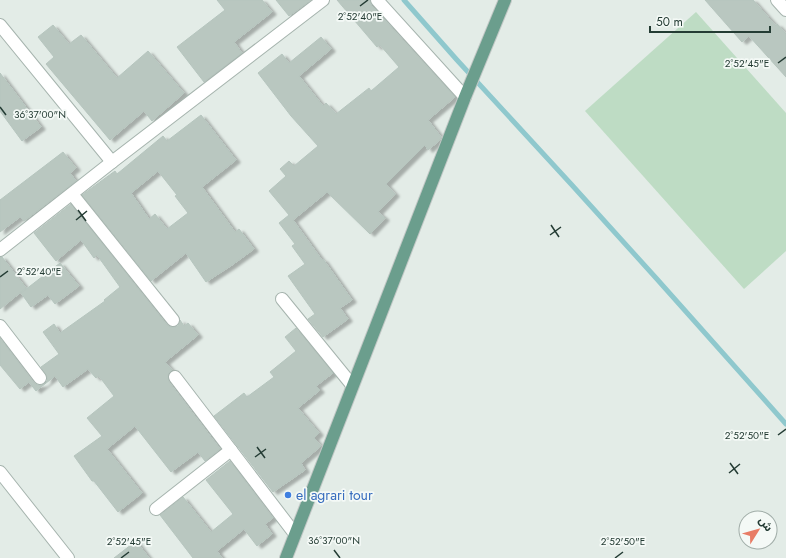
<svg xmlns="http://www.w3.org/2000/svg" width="786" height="558" font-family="Jost,'Noto Sans Arabic',sans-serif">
  <defs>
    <filter id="shadow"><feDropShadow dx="4.5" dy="2.5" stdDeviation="1" flood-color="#0004"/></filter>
  </defs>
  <rect width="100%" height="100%" fill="#e3ece7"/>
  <polygon fill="#bedcc4" points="696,12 786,113 786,251 744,289 585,111"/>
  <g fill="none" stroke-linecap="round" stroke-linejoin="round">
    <polyline stroke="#8fc8cd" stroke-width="5" points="404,0 457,60 571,184 656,278 786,424"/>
  </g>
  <g fill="#b9c7c0" stroke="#b6c5be" fill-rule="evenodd" filter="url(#shadow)">
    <polygon points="217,0 262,0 272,12 234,42 242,53 204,82 177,47 225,10"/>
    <polygon points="276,0 311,0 289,16"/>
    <polygon points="337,0 370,0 371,5 455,97 428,120 441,137 440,140 428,150 425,145 386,184 395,194 378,212 385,218 370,234 327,192 293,220 322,260 323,259 352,300 340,308 348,319 323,337 308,319 315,314 288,276 305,264 292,246 295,244 279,223 289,215 269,191 286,176 280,169 289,161 294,166 318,146 291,116 258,73 282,54 289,63 321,37 331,49 299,76 323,106 326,103 336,114 369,88 371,91 399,67 380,45 377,47"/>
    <polygon points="705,0 753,0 776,26 777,24 786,34 786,77 749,36 742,42"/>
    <polygon points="53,25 69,44 81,35 117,78 148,51 184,93 152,121 144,111 110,140 46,64 54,57 38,37"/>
    <polygon points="0,73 41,127 22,141 0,111"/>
    <path d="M201 115 236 160 202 187 235 232 239 229 254 249 232 265 206 282 186 253 151 281 82 195 115 171 117 174 163 136 167 141ZM158 171 177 195 175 196 188 213 167 229 155 214 149 219 131 193Z"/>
    <polygon points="63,152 76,168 70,173 76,181 24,221 20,217 0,232 0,200"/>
    <polygon points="71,204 167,325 170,327 174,327 178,326 180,320 184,326 188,323 198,335 165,362 172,370 168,374 168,378 169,382 220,449 205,461 198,452 171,472 135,426 107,449 142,493 118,512 94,481 92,481 74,456 102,436 87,418 114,396 99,376 96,378 88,369 63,387 55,376 36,391 29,382 20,389 0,365 0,338 34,383 37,385 41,385 44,384 47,381 47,377 41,367 59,354 43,332 54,324 60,333 105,301 104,300 120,287 97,255 94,258 81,240 56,261 34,233"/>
    <polygon points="0,257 2,257 26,288 0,309"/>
    <polygon points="60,263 79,286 55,304 48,295 31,307 21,293"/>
    <polygon points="296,328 333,373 316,386 320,390 298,408 319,433 314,438 321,446 301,463 305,470 273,492 214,416 244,393 247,397 274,377 270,372 296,351 285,337"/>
    <polygon points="230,461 273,518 265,524 272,534 257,546 244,529 217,551 222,558 193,558 160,515 183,497 211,532 233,514 206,480"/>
    <polygon points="136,541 149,558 114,558"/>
  </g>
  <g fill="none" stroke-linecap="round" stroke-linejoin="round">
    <g stroke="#a6b4ae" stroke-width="14">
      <g id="minor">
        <polyline points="377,0 465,97"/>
        <polyline points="777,0 786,10"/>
        <polyline points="0,25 112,162"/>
        <polyline points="72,194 173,320"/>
        <polyline points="0,250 112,162 323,0"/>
        <polyline points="282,299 352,385"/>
        <polyline points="0,326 40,378"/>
        <polyline points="175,377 295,534"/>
        <polyline points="0,472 68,558"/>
        <polyline points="156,509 231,450"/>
      </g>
    </g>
    <g stroke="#c2c8c6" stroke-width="14">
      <polyline id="major" points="286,558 465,97 505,0"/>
    </g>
    <use href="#minor" stroke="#fff" stroke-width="12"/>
    <use href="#major" stroke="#6b9e8d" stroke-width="12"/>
  </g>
  <path fill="none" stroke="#243c34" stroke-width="1.5" d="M360 6 368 0M778 63 786 57M0 107 6 115M78 210 86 221M76 220 87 211M551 225 559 237M550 235 561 227M0 277 8 271M778 435 786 429M257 447 265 458M255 457 266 449M730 463 738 474M729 473 740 464M334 550 340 558M121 558 129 552M615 558 623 552"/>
  <circle fill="#3f7fe0" stroke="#f4f9f6" stroke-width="1.5" cx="288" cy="495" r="4"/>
  <g text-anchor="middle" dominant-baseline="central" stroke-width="3.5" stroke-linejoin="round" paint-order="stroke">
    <g font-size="14" fill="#366cbe" stroke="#f4f9f6" text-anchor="start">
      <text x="296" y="495">el agrari tour</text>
    </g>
  </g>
  <g font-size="10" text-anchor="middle" fill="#243c34" stroke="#f4f9f6" stroke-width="3.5" stroke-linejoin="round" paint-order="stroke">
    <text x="360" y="20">2°52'40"E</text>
    <text x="747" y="67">2°52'45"E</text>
    <text x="40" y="118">36°37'00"N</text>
    <text x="39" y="275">2°52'40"E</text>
    <text x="747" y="439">2°52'50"E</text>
    <text x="334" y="544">36°37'00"N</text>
    <text x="129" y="545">2°52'45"E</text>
    <text x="623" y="545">2°52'50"E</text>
  </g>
  <g transform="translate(758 530) rotate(53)"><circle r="19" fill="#f4f9f6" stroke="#a1ada8"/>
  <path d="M0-3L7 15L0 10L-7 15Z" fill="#e87c65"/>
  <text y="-6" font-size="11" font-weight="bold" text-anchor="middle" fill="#243c34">ش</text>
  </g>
  <path d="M650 26v6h120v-6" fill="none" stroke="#243c34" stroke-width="2"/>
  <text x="656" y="26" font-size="12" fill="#243c34" stroke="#f4f9f6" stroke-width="3" paint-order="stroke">50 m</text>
</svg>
